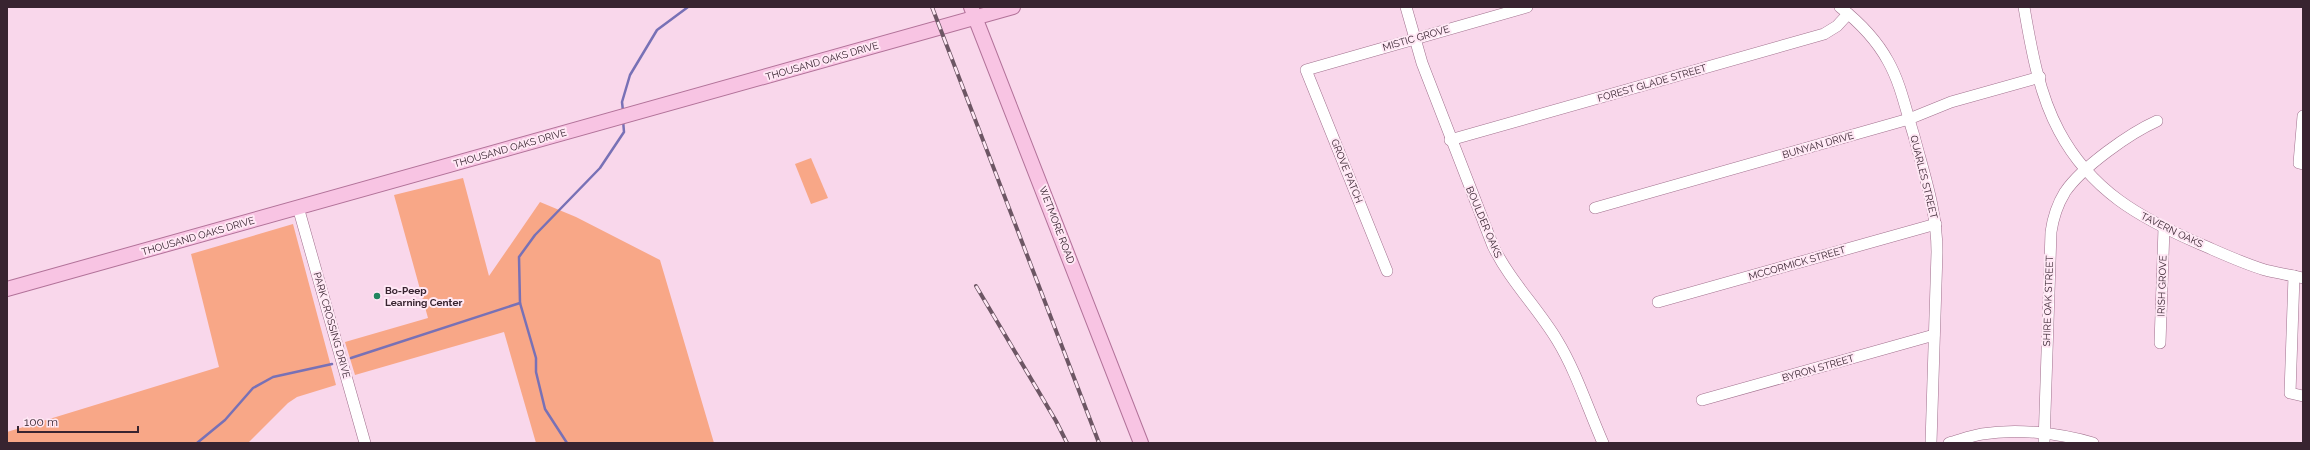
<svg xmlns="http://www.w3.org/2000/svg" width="2310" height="450" font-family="Raleway,sans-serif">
  <rect width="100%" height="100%" fill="#f9d7eb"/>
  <g fill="#f8a787">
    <polygon points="811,158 828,198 811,204 795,164"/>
    <polygon points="463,178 489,276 540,202 576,217 660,260 714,443 536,443 504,332 355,375 345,342 428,318 394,195"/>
    <polygon points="293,224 336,385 297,397 288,403 248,443 7,443 7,432 219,367 191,254"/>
  </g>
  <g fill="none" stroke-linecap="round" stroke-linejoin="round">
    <g stroke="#7871b6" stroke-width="2.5">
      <polyline points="623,111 622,102 630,75 657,30 688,7"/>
      <polyline points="351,358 520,303"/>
      <polyline points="197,443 225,420 253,388 273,377 332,364"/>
      <polyline points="567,443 545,409 536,372 536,358 520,303 519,257 535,235 600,168 624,132 623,120"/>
    </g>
    <g stroke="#a0708d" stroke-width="12">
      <g id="minor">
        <path d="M1406 7 1422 63 1493 246C1510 281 1537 307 1557 340 1576 371 1588 409 1603 443"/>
        <path d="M1840 7C1859 22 1876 39 1888 61 1901 84 1906 111 1914 136 1924 174 1937 211 1937 252L1931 443"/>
        <path d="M2024 7C2031 48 2039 94 2059 131 2091 191 2140 218 2200 244 2221 253 2242 263 2265 270 2277 273 2290 275 2303 278"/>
        <polyline points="2303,116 2299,163 2303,164"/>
        <polyline points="1450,140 1824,34 1837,26 1848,14"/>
        <polyline points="298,207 365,443"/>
        <polyline points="1595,208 1909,119 1951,102 2040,77"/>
        <polyline points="1387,271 1306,70 1527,7"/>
        <polyline points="2294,276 2290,393 2303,396"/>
        <polyline points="1658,302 1936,224"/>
        <polyline points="2160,343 2164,228"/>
        <polyline points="1702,400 1934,335"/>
        <path d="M1949 443C1960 440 1971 436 1982 434 2017 428 2059 433 2093 443"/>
        <path d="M2044 443 2051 232C2053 218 2057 205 2065 192 2082 167 2130 133 2157 121"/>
      </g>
    </g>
    <g stroke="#b27299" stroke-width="16">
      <g id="major">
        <polyline points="971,7 1141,443"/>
        <polyline points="7,289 1013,7"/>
      </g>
    </g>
    <use href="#minor" stroke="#fff" stroke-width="11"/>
    <use href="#major" stroke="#f8c4e3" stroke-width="14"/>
    <g stroke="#6d5664" stroke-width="4">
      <g id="rail">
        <polyline points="932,7 1099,443"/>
        <polyline points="976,286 1056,421 1067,443"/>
      </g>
    </g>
    <use href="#rail" stroke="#ffe8f5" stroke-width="2.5" stroke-dasharray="8" stroke-linecap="butt"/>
  </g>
  <circle fill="#22855f" stroke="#ffe8f5" stroke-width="1.5" cx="377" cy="296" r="4"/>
  <g text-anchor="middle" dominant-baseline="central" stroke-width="4" stroke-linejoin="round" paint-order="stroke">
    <g font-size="10" fill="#382430" stroke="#ffe8f5">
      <text transform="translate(1416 38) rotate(-16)">MISTIC GROVE</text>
      <text transform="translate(822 61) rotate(-16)">THOUSAND OAKS DRIVE</text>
      <text transform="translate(1652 83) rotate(-16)">FOREST GLADE STREET</text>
      <text transform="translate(1818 145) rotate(-16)">BUNYAN DRIVE</text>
      <text transform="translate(510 148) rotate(-16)">THOUSAND OAKS DRIVE</text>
      <text transform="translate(1347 171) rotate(68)">GROVE PATCH</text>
      <text transform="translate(1924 177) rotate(76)">QUARLES STREET</text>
      <text transform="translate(1484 222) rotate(67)">BOULDER OAKS</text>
      <text transform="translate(1057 225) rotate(69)">WETMORE ROAD</text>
      <text transform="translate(2172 230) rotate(26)">TAVERN OAKS</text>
      <text transform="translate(198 236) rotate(-16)">THOUSAND OAKS DRIVE</text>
      <text transform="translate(1797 263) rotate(-16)">MCCORMICK STREET</text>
      <text transform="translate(2162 286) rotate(-88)">IRISH GROVE</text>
      <text transform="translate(2048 301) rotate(-88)">SHIRE OAK STREET</text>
      <text transform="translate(332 325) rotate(74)">PARK CROSSING DRIVE</text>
      <text transform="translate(1818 368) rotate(-16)">BYRON STREET</text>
    </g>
    <g font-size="10" font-weight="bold" fill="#382430" stroke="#ffe8f5" text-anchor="start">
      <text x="385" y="290">Bo-Peep<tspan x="385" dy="12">Learning Center</tspan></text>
    </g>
  </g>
  <rect width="2310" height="450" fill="none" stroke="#382430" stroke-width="16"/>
  <path d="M18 426v6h120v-6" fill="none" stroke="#382430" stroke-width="2"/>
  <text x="24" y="426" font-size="12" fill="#382430" stroke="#ffe8f5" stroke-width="3" paint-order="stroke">100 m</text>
</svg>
